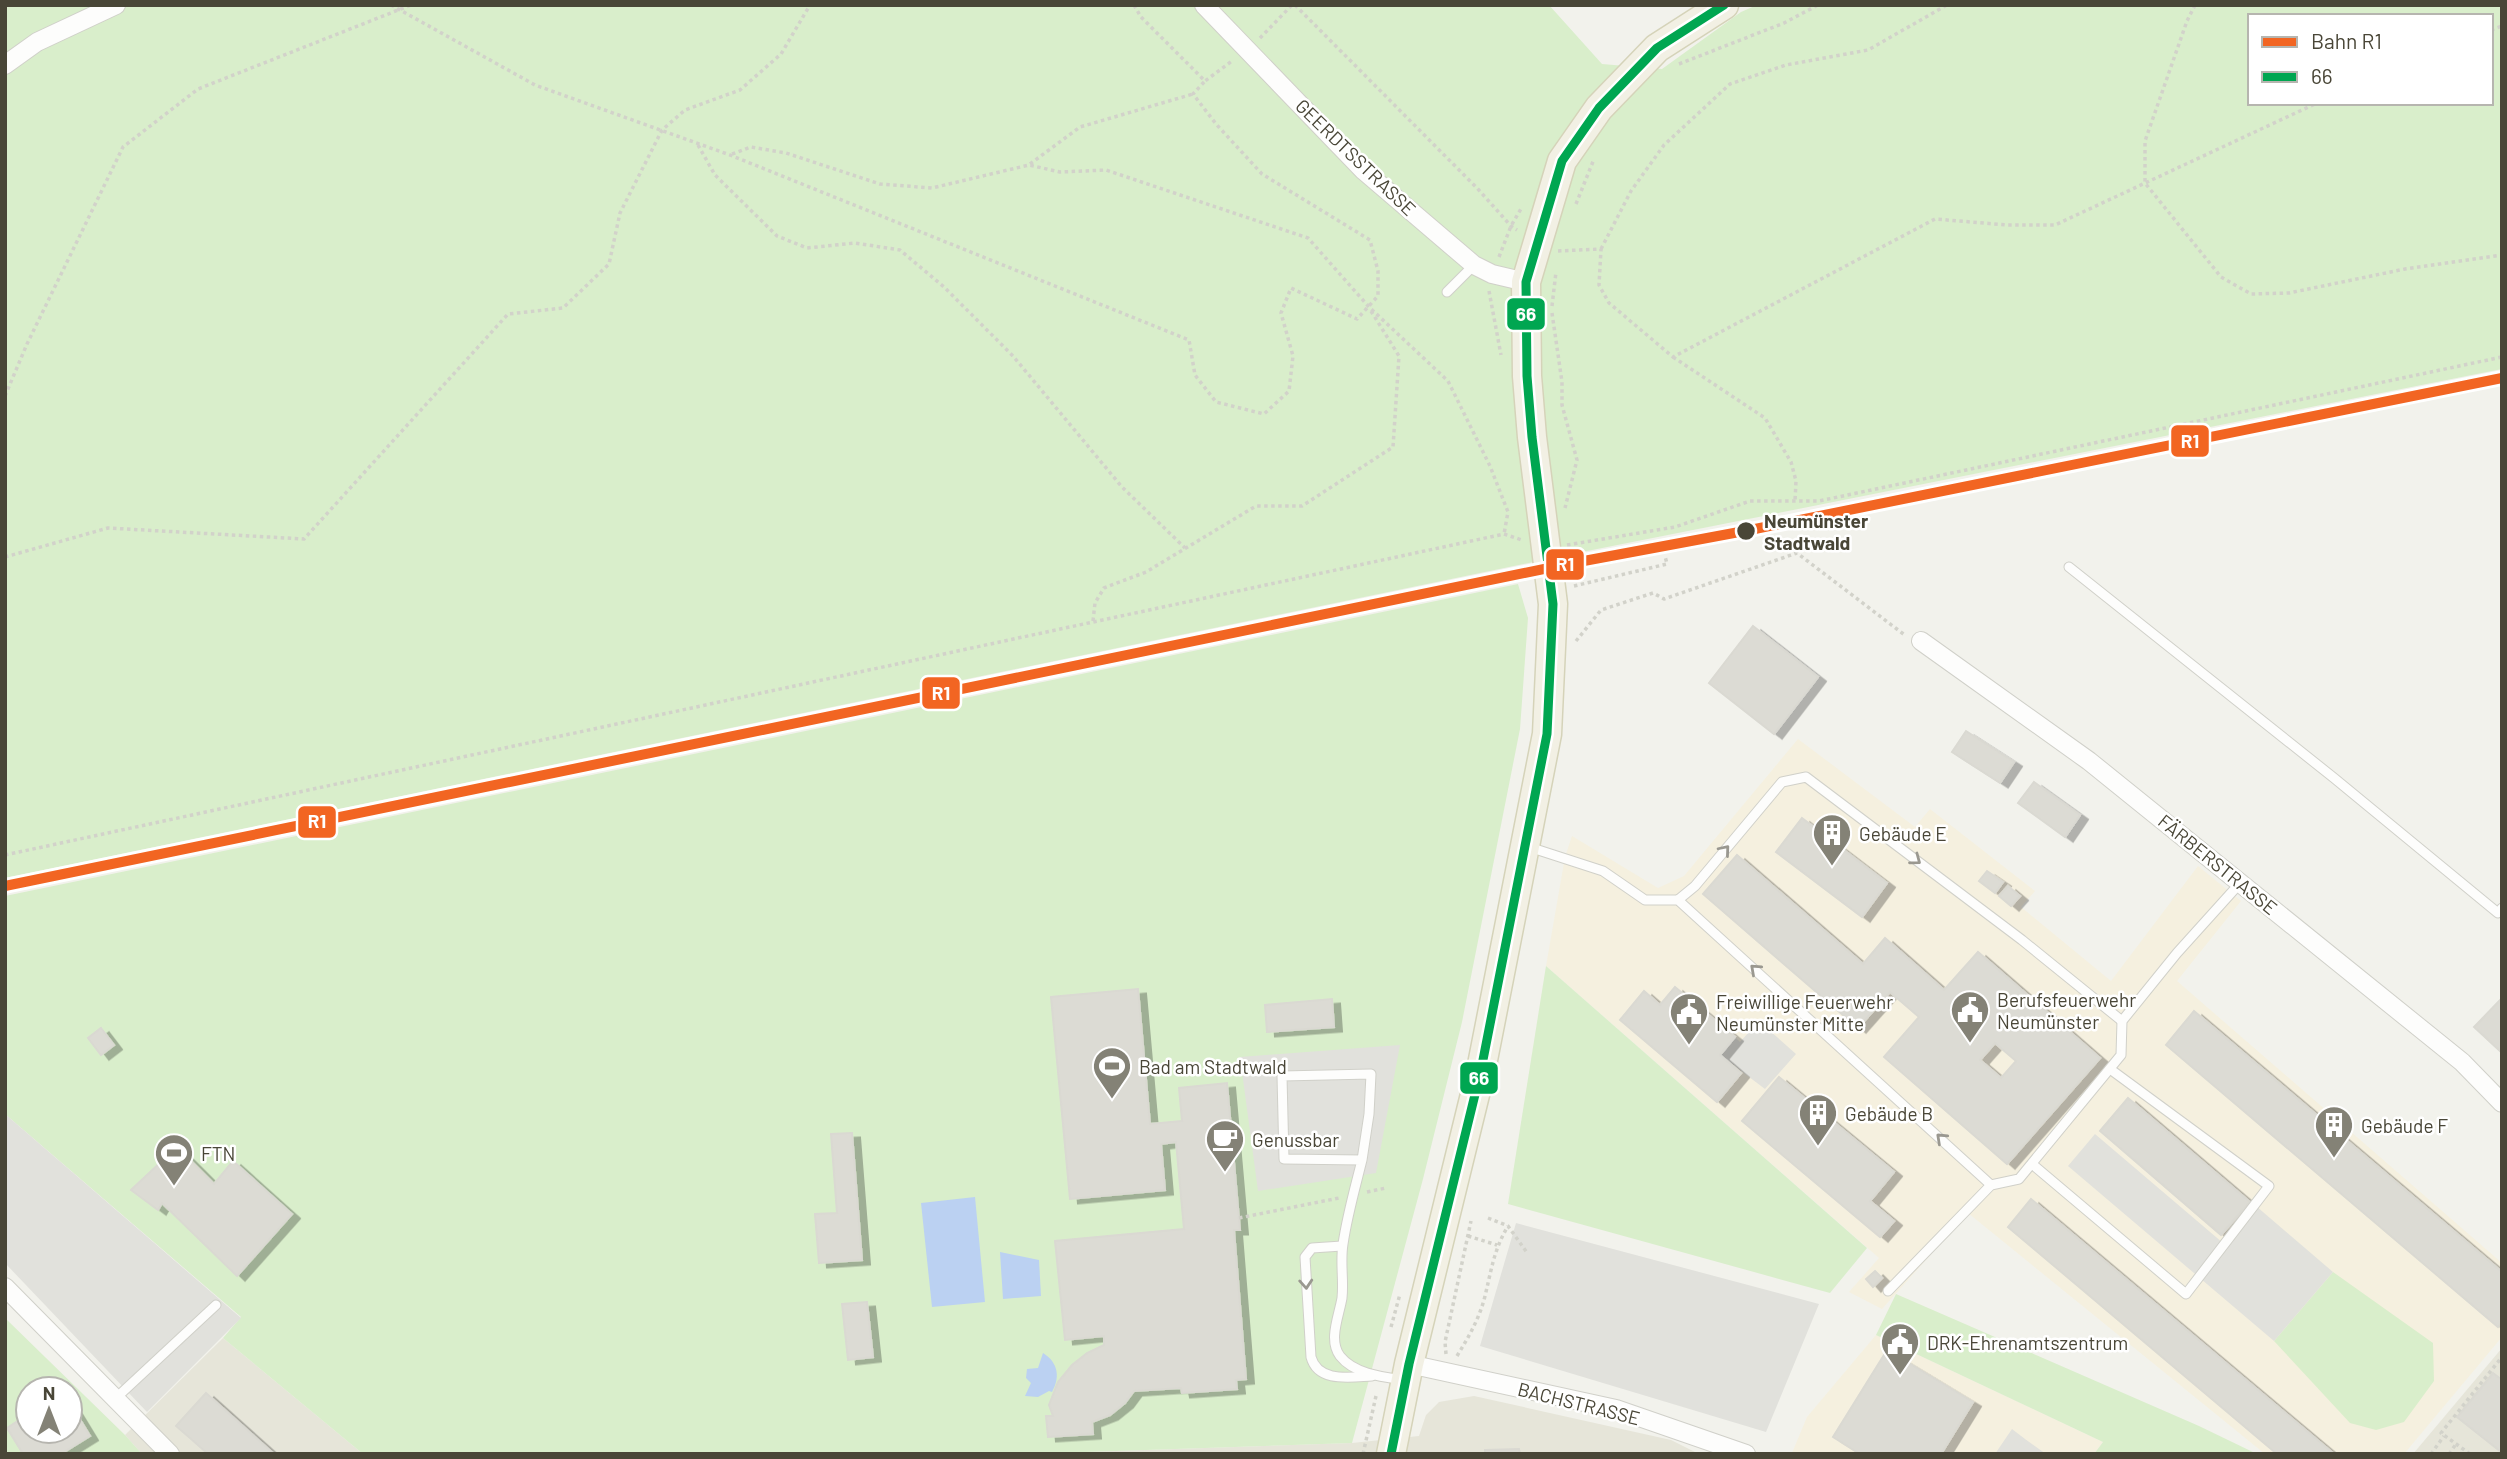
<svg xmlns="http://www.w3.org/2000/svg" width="2507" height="1459" font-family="Barlow,sans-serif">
  <defs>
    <filter id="shadow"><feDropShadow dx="8" dy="4.5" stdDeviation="0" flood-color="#0004"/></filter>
  </defs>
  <rect width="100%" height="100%" fill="#f2f2ec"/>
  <g fill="#e6e5d9">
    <polygon points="223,1338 363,1454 142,1454 125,1435"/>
    <polygon points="2502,1348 2502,1454 2413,1454"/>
    <polygon points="1474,1396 1671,1440 1699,1454 1027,1454 1352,1443 1419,1436 1426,1415 1439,1402"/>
  </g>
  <g fill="#f5f0df">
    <polygon points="1798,739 1915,827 1930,809 2035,891 2021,907 2111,981 2198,866 2241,901 2177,981 2502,1263 2502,1337 2404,1454 2265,1454 1968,1213 1882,1309 1849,1292 1879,1258 1546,966 1565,857 1572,836 1658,888 1684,876"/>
    <polygon points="1876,1335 2103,1442 2094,1454 1792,1453 1807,1417"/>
  </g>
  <g fill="#d9eecb" fill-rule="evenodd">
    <path d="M5 5H1549L1602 64 1662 69 1741 12 1757 5H2502V369L1567 555 5 878ZM2250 16H2491V103H2250Z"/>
    <polygon points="1518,584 1528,618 1520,729 1462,1022 1423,1179 1352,1443 1027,1454 363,1454 223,1338 241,1317 5,1114 5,896"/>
    <polygon points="1546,966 1867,1248 1830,1293 1508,1204"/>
    <polygon points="2333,1272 2433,1343 2434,1381 2404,1422 2376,1430 2350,1423 2274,1341"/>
    <polygon points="1896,1294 2199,1426 2257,1454 2094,1454 2103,1442 1876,1335"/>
    <path d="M5 1318 125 1435 142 1454H5ZM28 1389H70V1431H28Z"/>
  </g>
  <g fill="#e1e1dc">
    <polygon points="1759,1021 1796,1054 1765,1089 1720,1055 1735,1037 1740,1042"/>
    <polygon points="1400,1045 1376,1173 1258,1191 1240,1057"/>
    <polygon points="5,1114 241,1318 147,1412 5,1263"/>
    <polygon points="2095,1134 2223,1243 2256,1206 2333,1272 2274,1341 2068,1166"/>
    <polygon points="1516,1223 1819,1304 1766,1432 1480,1346"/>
    <polygon points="2012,1429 2025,1439 2046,1454 1995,1454"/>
  </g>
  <g fill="#bbd1f2">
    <polygon points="975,1197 985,1302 932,1307 921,1203"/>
    <polygon points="1000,1252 1039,1260 1041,1296 1003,1299"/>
    <path d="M1043 1353C1059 1363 1060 1378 1052 1392L1049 1391 1038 1397 1025 1396 1031 1383 1026 1378 1027 1369 1038 1368Z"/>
  </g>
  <g fill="#dcdbd4" stroke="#dad9d2" stroke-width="2" fill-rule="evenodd" filter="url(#shadow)">
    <polygon points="1753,626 1818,677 1774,734 1709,683"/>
    <polygon points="1966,731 2014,762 2000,783 1952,752"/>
    <polygon points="2034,782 2080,815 2065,837 2018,803"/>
    <polygon points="1802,818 1887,883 1862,917 1776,852"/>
    <path d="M1737 855 1863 964 1885 938 1944 990 1978 952 2100 1058 2007 1164 1884 1057 1919 1017 1890 992 1858 1028 1703 894ZM1995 1043 2016 1061 2001 1078 1980 1060Z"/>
    <polygon points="1987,871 2003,882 1995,893 1979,881"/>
    <polygon points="2008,886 2020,896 2011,906 1999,896"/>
    <polygon points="1675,987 1735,1037 1720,1055 1741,1073 1717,1102 1620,1020 1644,991 1660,1005"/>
    <polygon points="1138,989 1150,1124 1182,1121 1179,1088 1227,1083 1240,1230 1234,1230 1246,1379 1236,1380 1237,1389 1182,1393 1181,1388 1134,1391 1125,1403 1110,1415 1092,1422 1093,1434 1048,1437 1046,1416 1053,1416 1049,1405 1058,1382 1072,1365 1087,1353 1104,1345 1104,1336 1065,1340 1055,1241 1184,1229 1176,1142 1161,1144 1165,1190 1070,1199 1051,997"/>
    <polygon points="2502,998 2502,1053 2474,1027"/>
    <polygon points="1332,999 1334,1027 1267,1032 1265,1005"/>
    <polygon points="2194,1011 2502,1272 2502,1322 2498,1327 2166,1045"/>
    <polygon points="101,1028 114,1045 101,1055 88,1038"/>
    <polygon points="1779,1077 1894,1172 1870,1201 1894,1221 1880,1237 1742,1121"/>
    <polygon points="2128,1098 2250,1202 2221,1235 2100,1131"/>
    <polygon points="852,1133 862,1260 819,1263 815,1214 837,1213 831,1134"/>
    <polygon points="177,1147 214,1184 233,1161 292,1214 237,1276 162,1203 158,1210 131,1190"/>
    <polygon points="2031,1199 2334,1454 2277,1454 2008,1227"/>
    <polygon points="1875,1271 1882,1278 1873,1287 1866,1279"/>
    <polygon points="867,1302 873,1357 848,1360 842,1304"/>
    <polygon points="1887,1350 1973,1402 1941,1454 1860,1454 1833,1437"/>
    <polygon points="2493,1373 2502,1380 2501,1452 2457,1417"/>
    <polygon points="206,1393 274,1454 208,1454 190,1438 176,1426"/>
    <polygon points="70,1403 90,1436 61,1454 23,1454 7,1428 28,1414 28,1431 70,1431"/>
    <polygon points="1519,1449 1520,1454 1485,1454 1485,1450"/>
  </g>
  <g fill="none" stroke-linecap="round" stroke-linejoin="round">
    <g stroke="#d0d0c9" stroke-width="11">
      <g id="service">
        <polyline points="1447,292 1474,265"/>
        <polyline points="2069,567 2334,778 2498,913 2502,908"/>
        <polyline points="1529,847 1603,871 1645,900 1678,900 1991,1185"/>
        <polyline points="1678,900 1695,886 1782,782 1806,777 2022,940 2122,1021"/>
        <path d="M1362 1160 1369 1114 1371 1074 1282 1076 1284 1159 1362 1160C1355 1188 1347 1216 1343 1244 1340 1262 1344 1280 1342 1298 1339 1316 1328 1340 1340 1356 1354 1374 1383 1377 1404 1380"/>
        <polyline points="2032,1164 2186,1294 2269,1186 2110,1069"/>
        <path d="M1342 1246 1312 1248 1305 1257 1311 1357C1318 1383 1350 1377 1372 1376"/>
        <polyline points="1888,1291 1991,1185 2019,1179 2121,1055 2122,1021 2177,953 2241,882"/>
        <polyline points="116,1398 216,1305"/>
      </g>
    </g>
    <g stroke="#d0d0c9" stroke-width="20">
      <g id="minor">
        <polyline points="1204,5 1364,171 1474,265 1492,274 1526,282"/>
        <polyline points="5,65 37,42 116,5"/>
        <polyline points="1921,641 2089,761 2462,1062 2502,1103"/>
        <polyline points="5,1287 170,1454"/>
        <polyline points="1409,1364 1616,1409 1746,1454"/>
      </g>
    </g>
    <g stroke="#d5d3b9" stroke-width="31">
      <polyline id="primary" points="1391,1454 1409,1364 1481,1070 1547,734 1553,604 1532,437 1527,376 1526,282 1562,161 1599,108 1657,48 1724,5"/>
    </g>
    <g stroke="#d2d2ca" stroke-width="3.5" stroke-dasharray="3.5 3.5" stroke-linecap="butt">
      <polyline points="391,5 535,85 730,155 1189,340 1195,375 1216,402 1264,414 1289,391 1293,356 1281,313 1291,288 1357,319 1378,296 1378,271 1370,240 1262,174 1216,124 1193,94 1205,81"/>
      <polyline points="1134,5 1141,17 1205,81 1232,61"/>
      <polyline points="1295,5 1477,188 1511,226 1517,230"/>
      <polyline points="2195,5 2187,21 2145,141 2145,183 2221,277 2251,294 2289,293 2405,269 2502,255"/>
      <polyline points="2491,30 2502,26"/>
      <polyline points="1260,38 1292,5"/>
      <polyline points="1679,64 1784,23 1818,5"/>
      <polyline points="698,145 715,175 777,236 807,248 855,243 900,250 944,287 1013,356 1122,487 1185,548"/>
      <polyline points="732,154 751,147 786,153 880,184 932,188 1029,165 1060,172 1106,170 1308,238 1369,307 1448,381 1490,466 1508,512 1504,534"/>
      <polyline points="1030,164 1080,127 1193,94"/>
      <polyline points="1576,204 1594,159"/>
      <polyline points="1601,249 1631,191 1664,145 1730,84 1786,65 1868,50 1947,5"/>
      <polyline points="1558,251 1601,249 1599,285 1609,303 1673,357 1935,219 2007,225 2055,225 2317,103"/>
      <polyline points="1499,257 1511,226 1522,207"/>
      <polyline points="1489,291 1501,355"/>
      <polyline points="1552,306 1556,272"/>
      <polyline points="1552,313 1562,382 1562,405 1577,460 1565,508"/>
      <polyline points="1673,357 1765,418 1791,462 1796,481 1795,501"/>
      <polyline points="5,396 27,344 123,147 198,89 411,5"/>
      <polyline points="1567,545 1675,527 1750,501 1819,501 2502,357"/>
      <polyline points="5,557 108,528 304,539 508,314 563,308 609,264 620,213 662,130 685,110 740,90 781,54 810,5"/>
      <polyline points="1574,586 1667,564 1665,556"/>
      <polyline points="1093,621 1095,603 1104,588 1146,572 1256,506 1302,506 1393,447 1399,356 1371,311"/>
      <polyline points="1576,641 1601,610 1653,593 1664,599 1797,553 1906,636"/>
      <polyline points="5,855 1504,534 1522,540"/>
      <polyline points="1367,1192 1386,1188"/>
      <polyline points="1239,1218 1339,1198"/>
      <polyline points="1488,1218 1508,1226 1528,1254"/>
      <polyline points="1468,1236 1497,1245"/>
      <polyline points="1391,1327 1400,1294"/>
      <polyline points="1446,1354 1445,1342 1471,1221"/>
      <path d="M1457 1356C1468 1338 1478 1321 1484 1300 1491 1273 1493 1251 1508 1226"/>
      <polyline points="1363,1454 1376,1396"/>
      <polyline points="2431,1454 2444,1436"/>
      <polyline points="2449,1454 2456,1444"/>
      <polyline points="2470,1454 2441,1433 2502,1357"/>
    </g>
    <use href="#service" stroke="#fdfdfc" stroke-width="9"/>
    <use href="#minor" stroke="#fdfdfc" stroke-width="18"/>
    <use href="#primary" stroke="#f2f0e4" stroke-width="28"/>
    <g stroke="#fff" stroke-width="14">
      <polyline id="bus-1" points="1391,1454 1409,1364 1481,1070 1547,734 1553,604 1532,437 1527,376 1526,282 1562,161 1599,108 1657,48 1724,5"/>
    </g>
    <use href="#bus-1" stroke="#00a651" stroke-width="9"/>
    <g stroke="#fff" stroke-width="16">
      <polyline id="rail-1" points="5,886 1573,563 1750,530 2502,378"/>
    </g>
    <use href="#rail-1" stroke="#f26522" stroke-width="10"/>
  </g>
  <defs><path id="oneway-chevron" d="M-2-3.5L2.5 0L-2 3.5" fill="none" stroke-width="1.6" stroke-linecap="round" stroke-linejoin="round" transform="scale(1.75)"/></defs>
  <g stroke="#9a9890">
    <use href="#oneway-chevron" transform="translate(1725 850) rotate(-50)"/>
    <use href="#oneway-chevron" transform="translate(1916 860) rotate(37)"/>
    <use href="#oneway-chevron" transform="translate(1755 969) rotate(-138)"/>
    <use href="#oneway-chevron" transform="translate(1941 1138) rotate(-137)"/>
    <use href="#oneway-chevron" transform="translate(1306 1284) rotate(86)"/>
  </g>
  <defs>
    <g id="building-pin" transform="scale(2.0125)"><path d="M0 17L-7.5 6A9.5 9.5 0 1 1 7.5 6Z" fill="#848276" stroke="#fff"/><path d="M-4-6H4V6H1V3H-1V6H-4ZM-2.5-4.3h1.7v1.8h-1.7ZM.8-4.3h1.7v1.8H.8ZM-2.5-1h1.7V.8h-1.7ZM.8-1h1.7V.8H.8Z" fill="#fff"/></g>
    <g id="civic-pin" transform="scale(2.0125)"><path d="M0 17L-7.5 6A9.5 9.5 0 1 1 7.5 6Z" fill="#848276" stroke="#fff"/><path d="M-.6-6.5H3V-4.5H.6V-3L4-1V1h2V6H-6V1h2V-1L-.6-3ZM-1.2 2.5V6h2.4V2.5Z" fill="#fff"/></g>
    <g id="stadium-pin" transform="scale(2.0125)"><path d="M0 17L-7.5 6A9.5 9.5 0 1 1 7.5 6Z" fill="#848276" stroke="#fff"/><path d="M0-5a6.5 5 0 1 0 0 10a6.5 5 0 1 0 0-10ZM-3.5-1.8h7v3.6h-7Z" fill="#fff"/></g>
    <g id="cafe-pin" transform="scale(2.0125)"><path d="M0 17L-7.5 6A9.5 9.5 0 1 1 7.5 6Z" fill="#848276" stroke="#fff"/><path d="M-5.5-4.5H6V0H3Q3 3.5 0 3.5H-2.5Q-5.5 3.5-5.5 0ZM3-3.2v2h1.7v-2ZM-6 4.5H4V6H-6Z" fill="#fff"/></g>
  </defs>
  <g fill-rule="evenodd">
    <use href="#building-pin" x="1832" y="833"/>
    <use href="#civic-pin" x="1970" y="1010"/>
    <use href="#civic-pin" x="1689" y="1012"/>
    <use href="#stadium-pin" x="1112" y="1066"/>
    <use href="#building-pin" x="1818" y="1113"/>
    <use href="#building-pin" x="2334" y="1125"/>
    <use href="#cafe-pin" x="1225" y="1139"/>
    <use href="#stadium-pin" x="174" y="1153"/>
    <use href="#civic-pin" x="1900" y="1342"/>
  </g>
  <circle fill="#494637" stroke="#fff" stroke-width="2.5" cx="1746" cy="531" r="10"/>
  <g text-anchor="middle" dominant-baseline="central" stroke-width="5" stroke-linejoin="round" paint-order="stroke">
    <g font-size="19" fill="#494637" stroke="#fff">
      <text transform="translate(1356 157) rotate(44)">GEERDTSSTRASSE</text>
      <text transform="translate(2218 864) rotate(39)">FÄRBERSTRASSE</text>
      <text transform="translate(1579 1403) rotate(14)">BACHSTRASSE</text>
    </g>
    <g font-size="19" font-weight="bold" fill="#494637" stroke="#fff" text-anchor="start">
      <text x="1764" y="520">Neumünster<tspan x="1764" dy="22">Stadtwald</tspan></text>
    </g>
    <g font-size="19" fill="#494637" stroke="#fff" text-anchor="start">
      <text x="1859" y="833">Gebäude E</text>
      <text x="1997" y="999">Berufsfeuerwehr<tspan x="1997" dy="22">Neumünster</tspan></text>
      <text x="1716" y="1001">Freiwillige Feuerwehr<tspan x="1716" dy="22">Neumünster Mitte</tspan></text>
      <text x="1139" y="1066">Bad am Stadtwald</text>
      <text x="1845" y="1113">Gebäude B</text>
      <text x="2361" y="1125">Gebäude F</text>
      <text x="1252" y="1139">Genussbar</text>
      <text x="201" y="1153">FTN</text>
      <text x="1927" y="1342">DRK-Ehrenamtszentrum</text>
    </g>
  </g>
  <g stroke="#fff" stroke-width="2.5">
    <rect x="1506" y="297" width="40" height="34" rx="7" fill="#00a651"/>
    <rect x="2170" y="424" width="40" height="34" rx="7" fill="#f26522"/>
    <rect x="1545" y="548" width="40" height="33" rx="7" fill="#f26522"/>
    <rect x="921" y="676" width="40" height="34" rx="7" fill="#f26522"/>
    <rect x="297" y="805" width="40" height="34" rx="7" fill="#f26522"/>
    <rect x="1459" y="1061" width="40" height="34" rx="7" fill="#00a651"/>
  </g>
  <g font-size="19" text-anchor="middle" font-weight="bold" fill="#fff">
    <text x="1526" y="321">66</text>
    <text x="2190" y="448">R1</text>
    <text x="1565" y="571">R1</text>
    <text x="941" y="700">R1</text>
    <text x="317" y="828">R1</text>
    <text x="1479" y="1085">66</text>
  </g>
  <rect width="2507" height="1459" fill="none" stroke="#494637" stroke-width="14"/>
  <rect x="2248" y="14" width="245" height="91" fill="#ffffff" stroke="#b6b5af" stroke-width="2"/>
  <rect x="2262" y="37" width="35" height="10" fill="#f26522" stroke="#b6b5af" stroke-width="2"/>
  <text x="2311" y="49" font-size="21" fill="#494637">Bahn R1</text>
  <rect x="2262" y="72" width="35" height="10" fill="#00a651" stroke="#b6b5af" stroke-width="2"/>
  <text x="2311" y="84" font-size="21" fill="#494637">66</text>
  <g transform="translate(49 1410)"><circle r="33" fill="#ffffff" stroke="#b6b5af" stroke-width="2"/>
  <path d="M0-5L12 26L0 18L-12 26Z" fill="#848276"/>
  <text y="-10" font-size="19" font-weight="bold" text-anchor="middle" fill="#494637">N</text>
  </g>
</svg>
